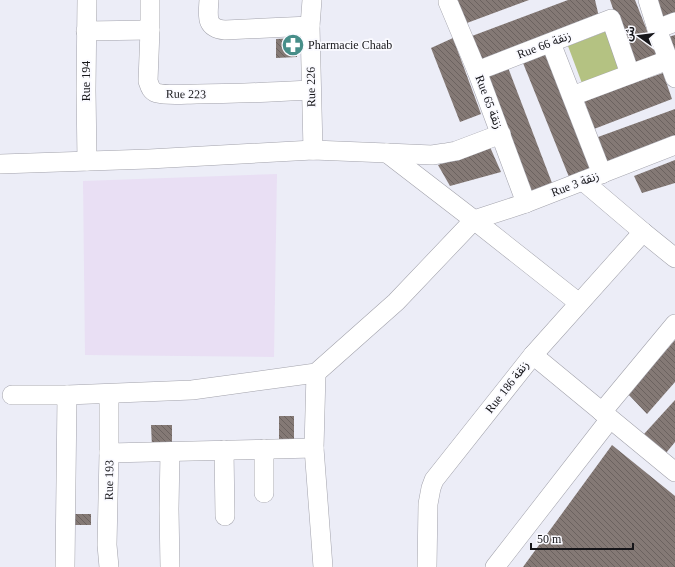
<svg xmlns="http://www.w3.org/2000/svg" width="675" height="567" font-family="'Times New Roman','Noto Sans Arabic',serif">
  <defs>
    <pattern id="building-back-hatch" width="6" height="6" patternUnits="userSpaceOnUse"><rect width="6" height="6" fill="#847975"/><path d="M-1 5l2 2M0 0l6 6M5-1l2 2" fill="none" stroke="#6b625f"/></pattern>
  </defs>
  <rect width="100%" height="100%" fill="#ecedf7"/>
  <polygon fill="#e9dff4" points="277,174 274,357 85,355 83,181"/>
  <polygon fill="#b4c282" points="607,31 623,71 583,86 568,46"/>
  <g fill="url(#building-back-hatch)">
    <polygon points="457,0 529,0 467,23"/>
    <polygon points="568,0 595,0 599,17 483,63 472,36"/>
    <polygon points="610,0 635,0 657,56 632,64"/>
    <polygon points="652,0 675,0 675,18 659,23"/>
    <polygon points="675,35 675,53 668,37"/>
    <polygon points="296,38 297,57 276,58 276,39"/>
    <polygon points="453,38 481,114 460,122 431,48"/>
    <polygon points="543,49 592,169 569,177 521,58"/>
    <polygon points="507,65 552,183 531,191 485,73"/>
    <polygon points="663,73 672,99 594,129 584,100"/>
    <polygon points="675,109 675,140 607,167 598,137"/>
    <polygon points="490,147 501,172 450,186 438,165"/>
    <polygon points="675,160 675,183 642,193 634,176"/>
    <polygon points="675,340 675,382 647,414 628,394"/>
    <polygon points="675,400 675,442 666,453 644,434"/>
    <rect x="279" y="416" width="15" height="27"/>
    <polygon points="151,425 172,425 172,447 152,447"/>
    <polygon points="612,445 675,496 675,567 523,567"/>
    <rect x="69" y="514" width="22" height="11"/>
  </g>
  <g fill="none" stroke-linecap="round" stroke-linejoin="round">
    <g stroke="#a2a2ab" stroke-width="20">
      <g id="minor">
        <path d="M150 0V30L148 81C150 87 151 91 157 93 167 96 186 94 197 94 235 94 273 92 311 90"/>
        <path d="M209 0C208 16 205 28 225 30L310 26"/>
        <polyline points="312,0 310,26 313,150"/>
        <polyline points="448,0 448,2 477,71 526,203"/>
        <polyline points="648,0 657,29 675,78"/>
        <polyline points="657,29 675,22"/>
        <polyline points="86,31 150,30"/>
        <polyline points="551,43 602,174"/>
        <polyline points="477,71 611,19 630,74"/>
        <polyline points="572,96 668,60"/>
        <polyline points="387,153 474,220 579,303"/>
        <polyline points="87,161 86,90 87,0"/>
        <polyline points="0,164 149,159 313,150 387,153 432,155 445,153 456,151 501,134"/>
        <polyline points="583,181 643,232 675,258"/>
        <polyline points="533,355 675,472"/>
        <polyline points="316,373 314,448 323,567"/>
        <polyline points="109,394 109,453 107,545 109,567"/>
        <polyline points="12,395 67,395 192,390 316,373 396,302 474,220 526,203 675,145"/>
        <polyline points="602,412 675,324"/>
        <polyline points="264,449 264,493"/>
        <polyline points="224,450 225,516"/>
        <polyline points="170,452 169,509 170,567"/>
        <polyline points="109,453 314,448"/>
        <polyline points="65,567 67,395"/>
        <polyline points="427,567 428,504 431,488 434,480 533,355 643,232"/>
        <polyline points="495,567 610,419"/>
      </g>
    </g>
    <use href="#minor" stroke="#fff" stroke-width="19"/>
  </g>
  <defs>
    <g id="pharmacy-disc" transform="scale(1.15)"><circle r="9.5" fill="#478e89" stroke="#fafaff"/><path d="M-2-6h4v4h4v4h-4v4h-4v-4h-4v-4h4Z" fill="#fff"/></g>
  </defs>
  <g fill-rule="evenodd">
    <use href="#pharmacy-disc" x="293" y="45"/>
  </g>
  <g text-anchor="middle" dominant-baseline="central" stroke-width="3.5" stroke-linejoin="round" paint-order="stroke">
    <g font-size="12" fill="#16161a" stroke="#fafaff" text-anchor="start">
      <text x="308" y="45">Pharmacie Chaab</text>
    </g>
    <g font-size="12" fill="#16161a" stroke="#fafaff">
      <text transform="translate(544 45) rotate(-21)">Rue 66 زنقة</text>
      <text transform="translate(86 81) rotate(-90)">Rue 194</text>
      <text transform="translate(311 87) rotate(-91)">Rue 226</text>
      <text transform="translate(186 94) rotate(1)">Rue 223</text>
      <text transform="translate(489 102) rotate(69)">Rue 65 زنقة</text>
      <text transform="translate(575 184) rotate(-21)">Rue 3 زنقة</text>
      <text transform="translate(507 387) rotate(-52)">Rue 186 زنقة</text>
      <text transform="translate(109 480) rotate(-89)">Rue 193</text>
    </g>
  </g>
  <g transform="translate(639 36) rotate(284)" stroke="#fafaff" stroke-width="3" paint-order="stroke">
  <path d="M0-3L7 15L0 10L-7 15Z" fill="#16161a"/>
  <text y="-6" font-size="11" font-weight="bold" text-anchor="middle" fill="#16161a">ش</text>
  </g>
  <path d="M531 543v6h102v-6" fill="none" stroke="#16161a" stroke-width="2"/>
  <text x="537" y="543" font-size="12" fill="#16161a" stroke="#fafaff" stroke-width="3" paint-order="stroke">50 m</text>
</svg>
